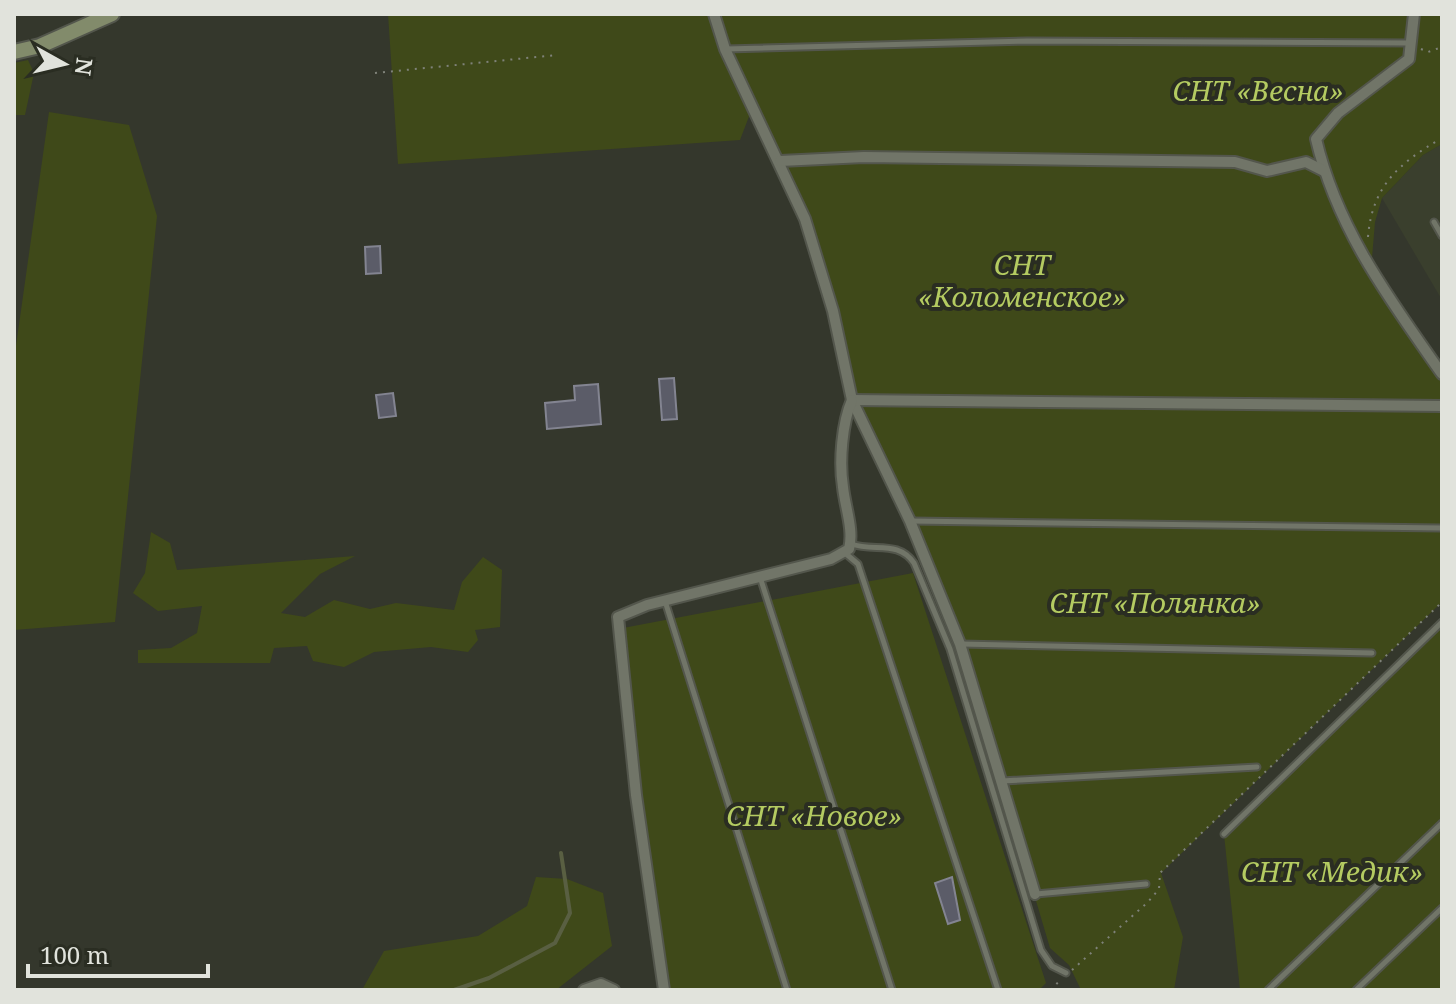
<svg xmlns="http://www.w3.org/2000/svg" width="1456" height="1004" font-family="'Noto Serif',serif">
  <rect width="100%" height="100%" fill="#34372c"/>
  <polygon fill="#3a3f2d" points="1442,144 1442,300 1382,198 1423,155"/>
  <g fill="#3f4919">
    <polygon points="388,14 1442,14 1442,144 1423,155 1382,198 1375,222 1371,270 1442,374 1442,602 1161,873 1183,937 1174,990 1081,990 1069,965 1050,948 960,644 852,400 805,219 753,106 740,140 398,164"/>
    <polygon points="28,60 34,73 25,115 14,115 14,63"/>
    <polygon points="49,112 129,125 157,216 115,622 14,630 14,360"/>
    <polygon points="151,532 170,543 177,570 355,556 320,574 281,613 305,617 334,600 370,609 396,603 454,610 462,582 483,557 502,570 500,627 475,630 478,640 468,652 431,647 374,652 344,667 313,661 307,646 274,648 270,663 138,663 138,650 171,648 197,633 202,606 158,611 133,593 145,573"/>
    <polygon points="913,573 1046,983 1039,990 668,990 645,838 623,628"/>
    <polygon points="1442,622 1442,990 1240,990 1224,834"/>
    <polygon points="536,877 567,879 603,893 612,946 556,990 362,990 384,951 478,936 527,906"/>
  </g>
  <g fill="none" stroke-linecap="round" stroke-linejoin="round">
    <polyline stroke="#595f42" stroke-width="4" points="454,990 489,978 555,943 570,913 561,853"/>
  </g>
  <g fill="#5b5c68" stroke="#838491" stroke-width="2">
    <polygon points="380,246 381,273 366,274 365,247"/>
    <polygon points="674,378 677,419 662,420 659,379"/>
    <polygon points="598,384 601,424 547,429 545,403 575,400 574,386"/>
    <polygon points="393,393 396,416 379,418 376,395"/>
    <polygon points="952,877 960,920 948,924 935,883"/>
  </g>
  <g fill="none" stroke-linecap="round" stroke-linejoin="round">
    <g stroke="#53564c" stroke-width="9">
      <g id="lane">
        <polyline points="726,49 1027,41 1411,43"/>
        <polyline points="1434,222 1442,236"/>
        <polyline points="911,521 1442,528"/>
        <path d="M851 544C875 552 898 540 914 563L950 649 1041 950 1052 966 1066 973"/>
        <polyline points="845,553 858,564 998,990"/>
        <polyline points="760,577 892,990"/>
        <polyline points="665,601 787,990"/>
        <polyline points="961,644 1372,653"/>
        <polyline points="1002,781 1257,767"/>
        <polyline points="1224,834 1442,622"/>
        <polyline points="1036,894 1146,884"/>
        <polyline points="1268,990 1442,823"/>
        <polyline points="1356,990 1442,908"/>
      </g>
    </g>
    <g stroke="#53564c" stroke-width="14">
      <g id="street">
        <polyline points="714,14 725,49 805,219 833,311 852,400 910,521 960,644 1035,894"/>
        <path d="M1414 14 1409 59 1338 113 1316 139C1337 229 1390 300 1442 374"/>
        <polyline points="780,161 864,157 1235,162 1267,171 1306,162 1324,171"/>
        <polyline points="852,400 1442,406"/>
        <polyline points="584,990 601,984 614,990"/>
        <path d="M664 990 636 795 618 617 647 605 831 559 849 549C854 530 845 507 843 487 839 462 842 423 852 400"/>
      </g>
    </g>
    <g stroke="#53564c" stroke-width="18">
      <polyline id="secondary" points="14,52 40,46 112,14"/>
    </g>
    <g stroke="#7f8279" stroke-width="2" stroke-dasharray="2 6" stroke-linecap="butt">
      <polyline points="1421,49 1428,52 1442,47"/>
      <polyline points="375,73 557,55"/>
      <path d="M1368 237C1372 186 1399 163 1442 138"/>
      <polyline points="1072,970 1148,902 1159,889 1160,873 1442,602"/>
      <polyline points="1051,990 1061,979"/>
    </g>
    <use href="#lane" stroke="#717568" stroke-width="5"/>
    <use href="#street" stroke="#717568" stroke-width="10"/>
    <use href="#secondary" stroke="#828b6b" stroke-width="14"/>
  </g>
  <g text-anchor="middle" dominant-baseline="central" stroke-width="8" stroke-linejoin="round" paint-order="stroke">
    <g font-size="28" font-style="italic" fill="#b4cb61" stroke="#2a2d22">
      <text x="1258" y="90">СНТ «Весна»</text>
      <text x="1022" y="264">СНТ<tspan x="1022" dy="32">«Коломенское»</tspan></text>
      <text x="1155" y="602">СНТ «Полянка»</text>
      <text x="814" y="815">СНТ «Новое»</text>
      <text x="1332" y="871">СНТ «Медик»</text>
    </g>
  </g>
  <rect width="1456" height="1004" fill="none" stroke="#e1e3dc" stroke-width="32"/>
  <g transform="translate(64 64) rotate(98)" stroke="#2a2d22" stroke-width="6" paint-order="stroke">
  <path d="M0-6L14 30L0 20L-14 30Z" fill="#e1e3dc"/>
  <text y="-12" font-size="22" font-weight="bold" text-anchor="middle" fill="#e1e3dc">N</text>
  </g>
  <path d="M28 964v12h180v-12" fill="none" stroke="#e1e3dc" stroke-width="4"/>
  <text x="40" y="964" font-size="24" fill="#e1e3dc" stroke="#2a2d22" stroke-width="6" paint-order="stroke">100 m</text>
</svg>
